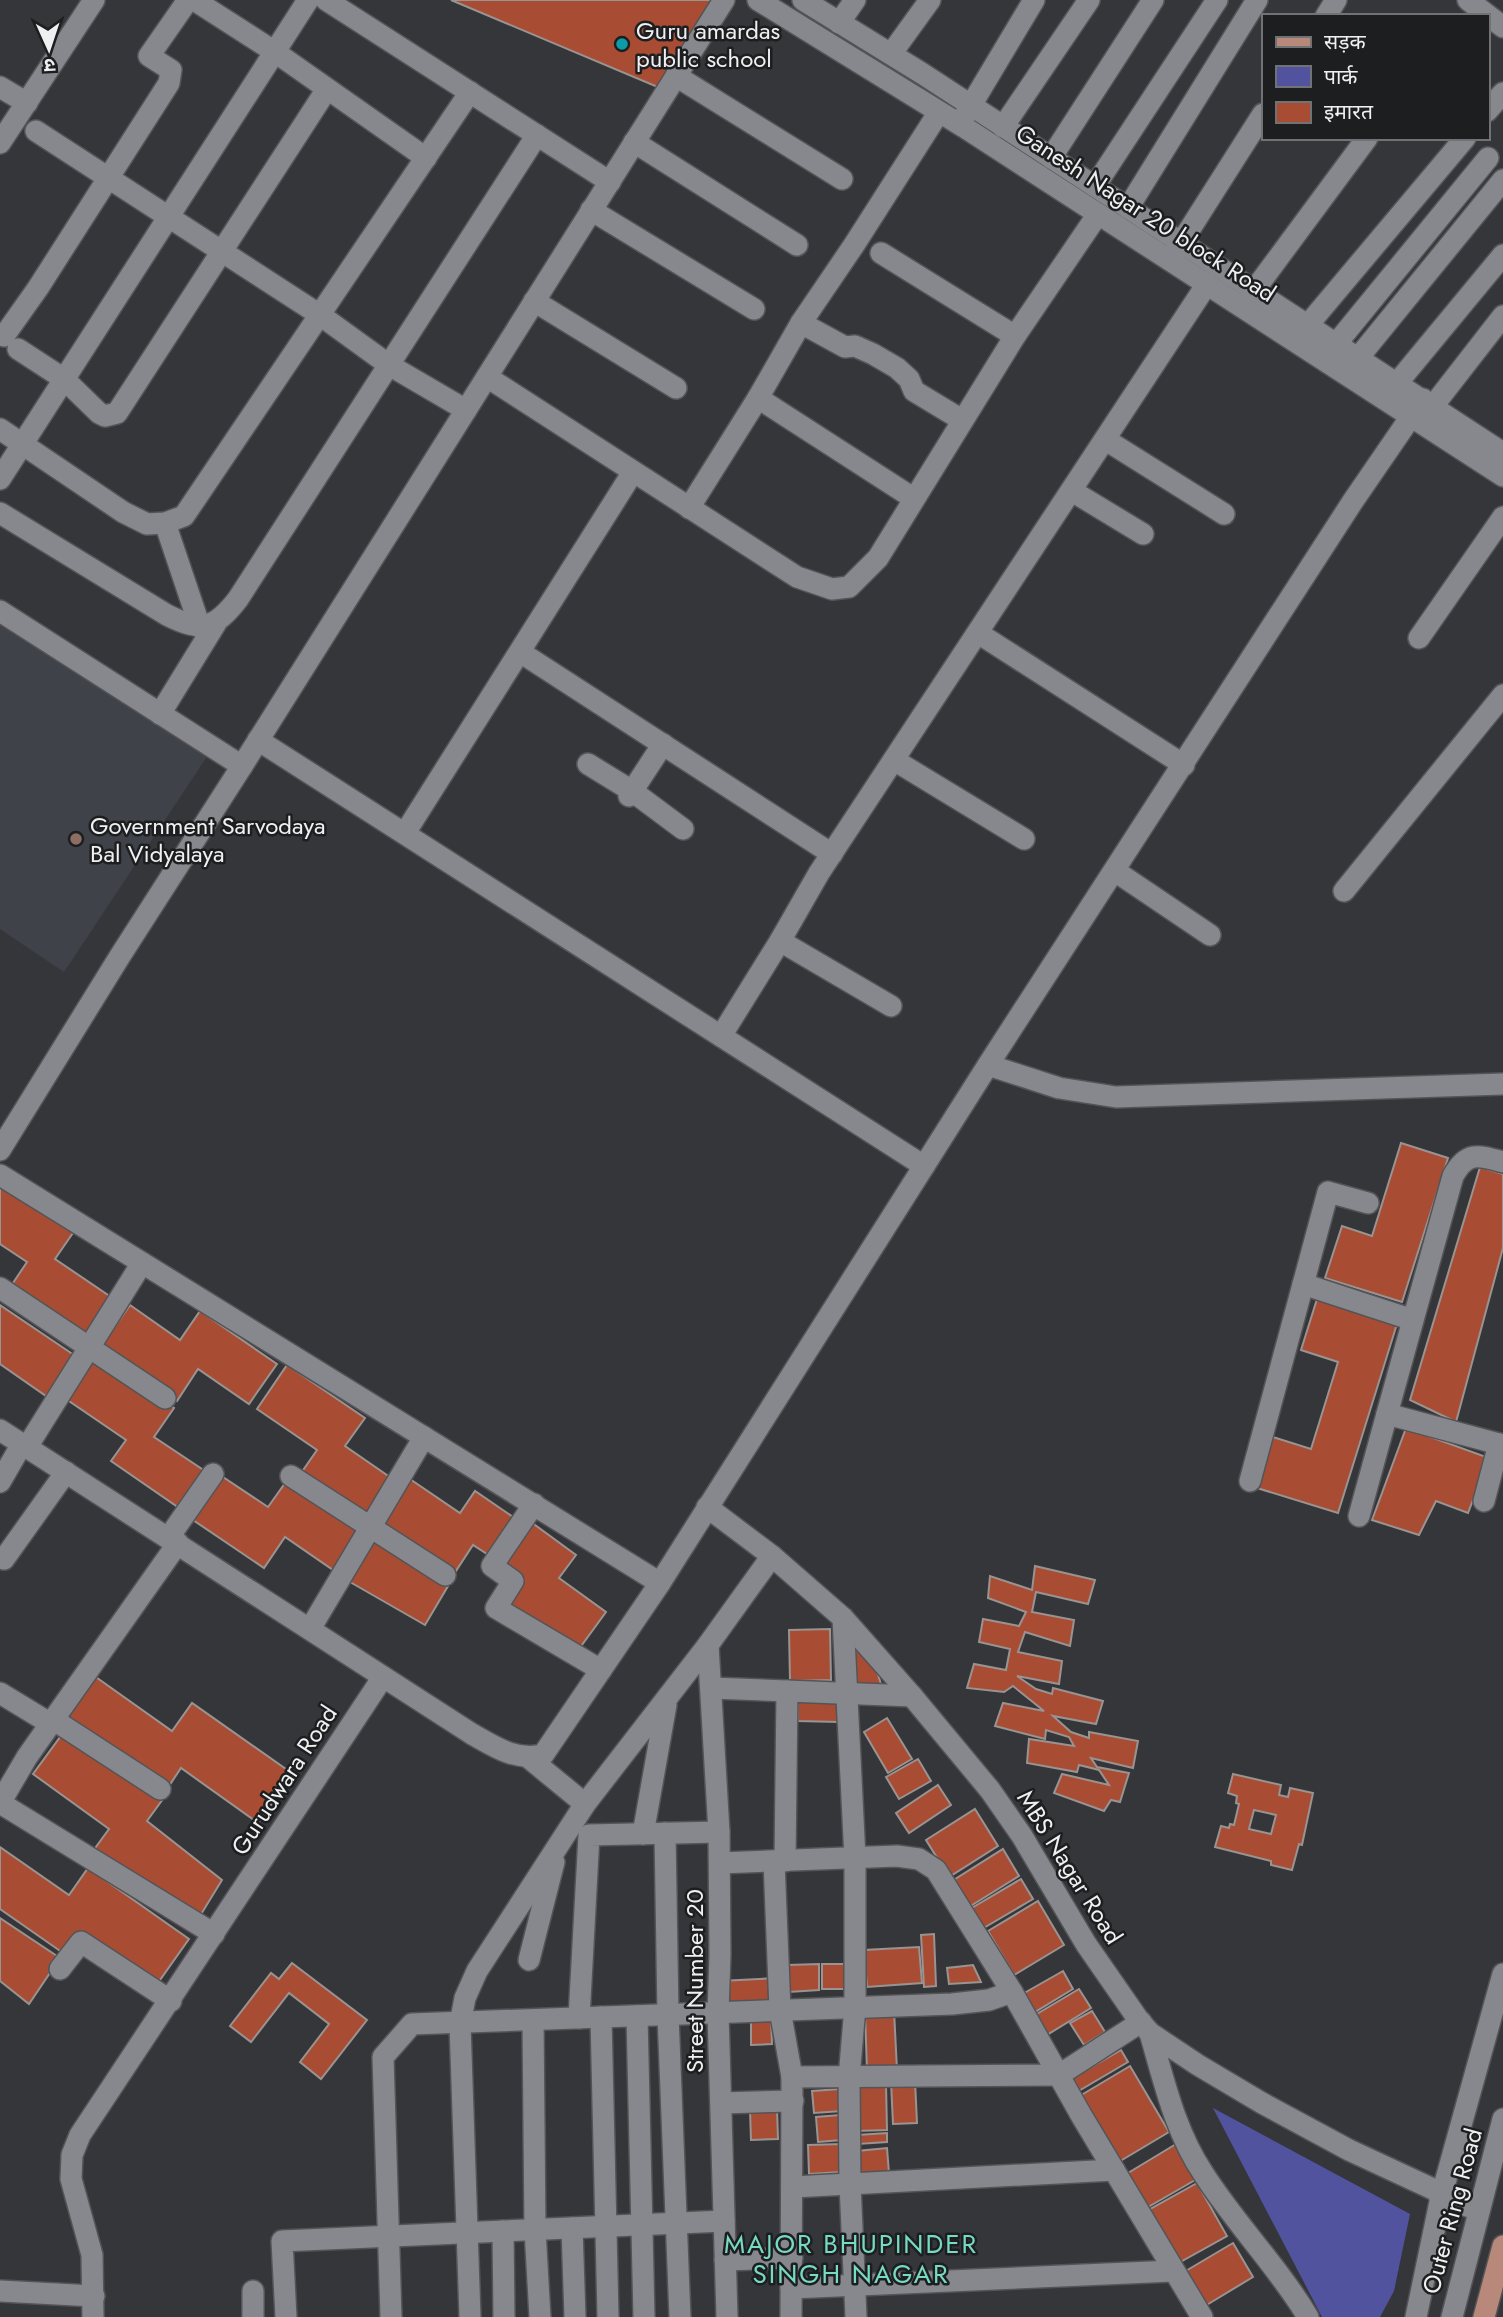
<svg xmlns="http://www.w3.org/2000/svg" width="1503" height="2317" font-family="Jost,'Noto Sans Devanagari',sans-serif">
  <rect width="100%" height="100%" fill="#35363a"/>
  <polygon fill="#40424a" points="0,611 212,749 64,972 0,929"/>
  <polygon fill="#51539f" points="1213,2108 1410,2214 1394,2291 1380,2317 1322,2317"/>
  <g fill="#a84d34" stroke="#999392" stroke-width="2" fill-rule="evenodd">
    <polygon points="451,0 718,0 660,88"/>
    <polygon points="1401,1143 1448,1158 1402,1302 1325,1278 1342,1226 1372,1236"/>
    <polygon points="1480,1167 1503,1174 1503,1248 1456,1422 1410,1400"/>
    <polygon points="0,1179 75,1230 55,1259 111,1297 83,1339 9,1289 27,1262 0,1244"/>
    <polygon points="1317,1299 1397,1324 1338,1513 1257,1488 1273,1437 1311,1449 1338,1362 1301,1350"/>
    <polygon points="0,1305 74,1355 46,1396 0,1364"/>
    <polygon points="130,1305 180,1340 200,1311 277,1364 249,1404 198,1369 177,1401 100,1348"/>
    <polygon points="97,1355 174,1408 154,1437 211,1475 185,1512 111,1461 126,1440 66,1399"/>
    <polygon points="287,1365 365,1418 345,1446 397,1482 368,1524 299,1476 317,1450 257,1409"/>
    <polygon points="1406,1428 1489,1458 1468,1513 1436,1501 1419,1535 1372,1520"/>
    <polygon points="217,1473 268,1507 288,1479 364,1531 336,1572 285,1537 264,1568 187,1516"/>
    <polygon points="407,1477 460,1513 475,1491 519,1521 493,1558 473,1545 452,1577 374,1523"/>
    <polygon points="531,1522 576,1555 559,1578 606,1612 576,1653 508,1603 499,1566"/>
    <polygon points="376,1537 451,1581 425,1625 350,1582"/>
    <polygon points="1035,1566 1095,1580 1088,1604 1036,1592 1032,1612 1074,1620 1070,1646 1025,1632 1018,1652 1062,1661 1059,1684 1017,1676 1036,1689 1052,1694 1053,1688 1103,1701 1096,1724 1053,1716 1071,1732 1089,1738 1089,1732 1138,1741 1133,1768 1091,1758 1097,1767 1129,1773 1120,1802 1111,1800 1104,1811 1054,1793 1062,1774 1109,1785 1099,1770 1079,1765 1077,1772 1027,1763 1029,1739 1074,1746 1069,1737 1046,1730 1045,1739 995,1726 1003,1703 1044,1711 1013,1686 1004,1692 967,1688 974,1664 1006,1670 1010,1649 979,1642 983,1619 1019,1626 1026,1612 988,1598 990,1576 1032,1590"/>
    <polygon points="830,1629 831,1680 790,1681 789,1630"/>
    <polygon points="870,1650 882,1687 850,1689 848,1652"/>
    <polygon points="93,1675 172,1731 192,1703 293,1774 258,1823 181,1768 167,1789 64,1716"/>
    <polygon points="798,1701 839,1701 838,1722 798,1721"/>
    <polygon points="887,1718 912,1759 888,1773 864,1732"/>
    <polygon points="66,1729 163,1799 147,1821 222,1880 200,1916 93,1851 109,1829 33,1774"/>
    <polygon points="918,1759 931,1781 899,1799 886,1777"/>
    <path d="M1233 1774 1281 1785 1279 1795 1288 1797 1290 1788 1313 1793 1302 1845 1299 1844 1292 1870 1271 1865V1861L1215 1847 1221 1826 1229 1828 1230 1824 1234 1825 1239 1804 1236 1803 1237 1796 1228 1793ZM1254 1810 1276 1815 1271 1834 1249 1829Z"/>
    <polygon points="938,1785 951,1805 909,1833 896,1813"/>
    <polygon points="975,1809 998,1846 949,1877 926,1840"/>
    <polygon points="0,1847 69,1895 88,1868 189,1939 155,1987 78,1933 63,1953 0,1909"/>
    <polygon points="1003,1849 1019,1876 969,1907 952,1881"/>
    <polygon points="1021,1879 1033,1899 982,1929 970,1909"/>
    <polygon points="1038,1901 1064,1945 1014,1975 988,1931"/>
    <polygon points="0,1918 60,1958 29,2004 0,1981"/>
    <polygon points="934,1934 936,1986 924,1987 921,1935"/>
    <polygon points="919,1947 922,1983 867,1987 864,1950"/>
    <polygon points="292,1963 367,2020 321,2079 300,2062 329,2024 289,1993 251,2042 230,2026 271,1973 279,1979"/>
    <polygon points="819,1964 819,1990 789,1992 788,1965"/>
    <rect x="822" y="1964" width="28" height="25"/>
    <polygon points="973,1965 981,1982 949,1984 947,1968"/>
    <polygon points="1063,1971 1073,1989 1030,2015 1019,1996"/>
    <polygon points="776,1978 778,2007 722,2010 720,1981"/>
    <polygon points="1079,1989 1091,2008 1042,2038 1030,2018"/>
    <polygon points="894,2010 897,2070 867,2071 865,2012"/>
    <polygon points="1092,2011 1105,2032 1084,2045 1070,2023"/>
    <polygon points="751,2016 771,2016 772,2044 751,2045"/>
    <polygon points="1121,2050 1128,2062 1077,2092 1069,2080"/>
    <polygon points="1130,2066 1169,2132 1117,2163 1078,2097"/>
    <polygon points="915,2081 917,2123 893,2124 891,2082"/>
    <polygon points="886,2084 887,2130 857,2131 855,2085"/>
    <polygon points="840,2089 842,2111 814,2113 812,2091"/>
    <polygon points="777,2109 778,2139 751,2140 750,2110"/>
    <polygon points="840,2115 842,2140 818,2142 816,2117"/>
    <polygon points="887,2133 887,2142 858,2144 857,2135"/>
    <polygon points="841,2144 842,2172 809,2174 808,2145"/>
    <polygon points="1176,2144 1197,2179 1143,2210 1123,2176"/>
    <polygon points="887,2148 889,2173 860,2176 857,2151"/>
    <polygon points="1197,2183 1227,2236 1175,2265 1145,2212"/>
    <polygon points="1233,2243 1253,2277 1205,2306 1184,2272"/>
  </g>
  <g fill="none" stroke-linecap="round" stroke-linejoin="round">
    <g stroke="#545457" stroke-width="24">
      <g id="minor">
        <polyline points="194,0 275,52 426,158"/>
        <polyline points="326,0 610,182"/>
        <polyline points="758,0 964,127 1503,476"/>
        <polyline points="803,0 923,74 1503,453"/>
        <polyline points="1468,0 1503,27"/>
        <polyline points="1326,16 1336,0"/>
        <polyline points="839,23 855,0"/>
        <polyline points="891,54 930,0"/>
        <polyline points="676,76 842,179"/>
        <polyline points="0,87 27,103"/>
        <polyline points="1487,111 1503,93"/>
        <polyline points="964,117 1034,0"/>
        <polyline points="1003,127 1089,0"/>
        <polyline points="36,131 320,315 389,365 466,410"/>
        <polyline points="634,142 797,245"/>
        <polyline points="0,143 94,0"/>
        <polyline points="1051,158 1153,0"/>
        <polyline points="1095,186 1217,0"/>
        <polyline points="1128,208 1257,0"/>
        <polyline points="591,210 754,309"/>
        <polyline points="881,253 1015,336"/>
        <polyline points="1174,254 1263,114"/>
        <polyline points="1253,292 1367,138"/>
        <polyline points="534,301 676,388"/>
        <polyline points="801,323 854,245 939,112"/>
        <polyline points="1307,326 1465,138"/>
        <polyline points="0,334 4,336 38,288 169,83 171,70 149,56 188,0"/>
        <polyline points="1336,344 1488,158"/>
        <polyline points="18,349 64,379 99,413 105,416 117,413 327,89"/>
        <polyline points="1358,358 1503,180"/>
        <polyline points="487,377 797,577 832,589 849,587 878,558 1015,336 1098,214"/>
        <polyline points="1398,382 1503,255"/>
        <polyline points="758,398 913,498"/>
        <polyline points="1433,406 1503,316"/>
        <polyline points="0,429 123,512 147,524 165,523 184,516 470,92"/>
        <polyline points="1106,440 1224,514"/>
        <polyline points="0,479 308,0"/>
        <polyline points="1072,491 1143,534"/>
        <polyline points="689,508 758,398 801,323 845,347 855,346 873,354 897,368 909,379 914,391 962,420"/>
        <path d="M0 513 167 615C201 632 214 630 238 599L537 135"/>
        <polyline points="165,523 200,627"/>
        <polyline points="0,611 242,766"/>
        <polyline points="978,633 1184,765"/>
        <polyline points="1419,638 1503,517"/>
        <polyline points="520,652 832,854"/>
        <polyline points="160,714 216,623"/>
        <polyline points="258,740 924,1166"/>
        <polyline points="894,760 1024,839"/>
        <polyline points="588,764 632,791 683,829"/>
        <polyline points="629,796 663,744"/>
        <polyline points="405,833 633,472"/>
        <polyline points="1115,871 1210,935"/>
        <polyline points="1344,891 1503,695"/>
        <polyline points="780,941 891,1006"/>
        <polyline points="721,1036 780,941 819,873 1207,284"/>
        <polyline points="988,1065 1059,1088 1116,1097 1503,1084"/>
        <polyline points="0,1150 120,956 242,766 724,0"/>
        <path d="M1503 1162C1478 1155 1467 1151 1453 1176L1387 1414 1503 1445"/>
        <polyline points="0,1175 660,1583"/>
        <polyline points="1303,1284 1413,1320"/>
        <polyline points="0,1288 165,1398"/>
        <path d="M0 1430 472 1734C495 1747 515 1761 543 1755L660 1583 988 1065 1353 501 1423 399"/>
        <polyline points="27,1447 142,1263"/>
        <polyline points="291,1476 445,1575"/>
        <polyline points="1250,1481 1328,1192 1368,1203"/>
        <polyline points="0,1482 22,1444"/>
        <polyline points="1484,1501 1499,1444"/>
        <polyline points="534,1504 492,1566 513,1581 496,1608 601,1670"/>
        <polyline points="707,1507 772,1556 843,1618 912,1696 990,1790 1022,1836 1086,1944 1138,2019 1150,2033 1198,2065 1262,2103 1349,2150 1435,2190 1441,2197 1479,2210"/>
        <polyline points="1359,1516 1387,1414"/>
        <polyline points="169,1537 213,1474"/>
        <polyline points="0,1558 4,1559 66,1472"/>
        <polyline points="843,1618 855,1858 855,2007 849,2078 850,2184 856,2317"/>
        <polyline points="310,1629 424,1437"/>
        <polyline points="708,1645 719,1832 720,1955 718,2013 727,2317"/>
        <polyline points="711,1688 912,1696"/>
        <polyline points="0,1693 51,1724"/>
        <polyline points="54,1720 160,1789"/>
        <polyline points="529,1758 585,1804"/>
        <polyline points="0,1803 27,1757 178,1543"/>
        <polyline points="0,1803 214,1934"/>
        <polyline points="665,1833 668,2015 680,2317"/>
        <polyline points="643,1834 666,1705"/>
        <polyline points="774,1861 780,2010 792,2077"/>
        <polyline points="785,1861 787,1691"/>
        <polyline points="720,1863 897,1856 919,1859 936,1870 1012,1992 1081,2115 1202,2317"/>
        <polyline points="529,1960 554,1862"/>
        <polyline points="60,1969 81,1942 171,2001"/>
        <polyline points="637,2016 644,2317"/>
        <polyline points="601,2017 608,2317"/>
        <polyline points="579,2018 589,1835 719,1832"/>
        <polyline points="533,2020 535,2230 540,2317"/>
        <path d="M1150 2033C1164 2081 1175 2131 1203 2173 1234 2222 1279 2268 1308 2317"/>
        <polyline points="721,2103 793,2101"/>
        <polyline points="793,2187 1114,2170"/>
        <polyline points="572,2228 575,2317"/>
        <polyline points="503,2231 504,2317"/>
        <polyline points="725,2260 792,2258"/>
        <polyline points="791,2288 1173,2271"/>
        <polyline points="0,2291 94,2296"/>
        <polyline points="253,2291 253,2317"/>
        <polyline points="93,2317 92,2255 71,2179 72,2155 80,2135 383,1677"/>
        <polyline points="286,2317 282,2241 724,2221"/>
        <polyline points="391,2317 383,2057 412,2024 952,2004 989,2000 1012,1992"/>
        <polyline points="470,2317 460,2024 465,1998 477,1971 585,1804 708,1645 772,1556"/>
        <polyline points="791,2317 792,2077 1059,2075 1141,2022"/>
        <polyline points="1416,2317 1441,2197 1503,1974"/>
        <polyline points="1452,2317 1503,2119"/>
      </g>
    </g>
    <g stroke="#545457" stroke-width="24">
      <polyline id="major" points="1484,2317 1503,2246"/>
    </g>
    <use href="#minor" stroke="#87888d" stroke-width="21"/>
    <use href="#major" stroke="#b8887b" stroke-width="21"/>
  </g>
  <circle fill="#0f9aa8" stroke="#1d1e1f" stroke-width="2.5" cx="622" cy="44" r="7"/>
  <circle fill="#8d6e63" stroke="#1d1e1f" stroke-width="2.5" cx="76" cy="839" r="7"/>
  <g text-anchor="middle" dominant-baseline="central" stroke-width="5" stroke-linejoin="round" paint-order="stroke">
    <g font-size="24" fill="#eff0f2" stroke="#1d1e1f" text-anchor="start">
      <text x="636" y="30">Guru amardas<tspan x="636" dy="28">public school</tspan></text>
      <text x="90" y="825">Government Sarvodaya<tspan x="90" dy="28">Bal Vidyalaya</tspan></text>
    </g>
    <g font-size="24" fill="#eff0f2" stroke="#1d1e1f">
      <text transform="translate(1146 213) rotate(33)">Ganesh Nagar 20 block Road</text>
      <text transform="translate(284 1780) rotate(-57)">Gurudwara Road</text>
      <text transform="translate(1070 1867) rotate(58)">MBS Nagar Road</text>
      <text transform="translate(694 1981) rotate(-90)">Street Number 20</text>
      <text transform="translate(1452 2211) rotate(-75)">Outer Ring Road</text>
    </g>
    <g font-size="26" letter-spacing="2" fill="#76dac4" stroke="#1d1e1f">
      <text x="851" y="2244">MAJOR BHUPINDER<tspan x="851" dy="30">SINGH NAGAR</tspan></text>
    </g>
  </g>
  <rect x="1262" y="14" width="228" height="126" fill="#1d1e1f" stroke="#717273" stroke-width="2"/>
  <rect x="1276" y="37" width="35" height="10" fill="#b8887b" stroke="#717273" stroke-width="2"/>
  <text x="1324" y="49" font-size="21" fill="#eff0f2">सड़क</text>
  <rect x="1276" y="66" width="35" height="21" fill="#51539f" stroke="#717273" stroke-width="2"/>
  <text x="1324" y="84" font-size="21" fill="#eff0f2">पार्क</text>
  <rect x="1276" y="102" width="35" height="21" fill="#a84d34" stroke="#717273" stroke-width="2"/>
  <text x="1324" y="119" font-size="21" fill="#eff0f2">इमारत</text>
  <g transform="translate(49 49) rotate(177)" stroke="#1d1e1f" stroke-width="5" paint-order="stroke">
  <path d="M0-5L12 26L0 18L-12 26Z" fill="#eff0f2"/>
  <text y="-10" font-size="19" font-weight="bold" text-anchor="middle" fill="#eff0f2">उ</text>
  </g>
</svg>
